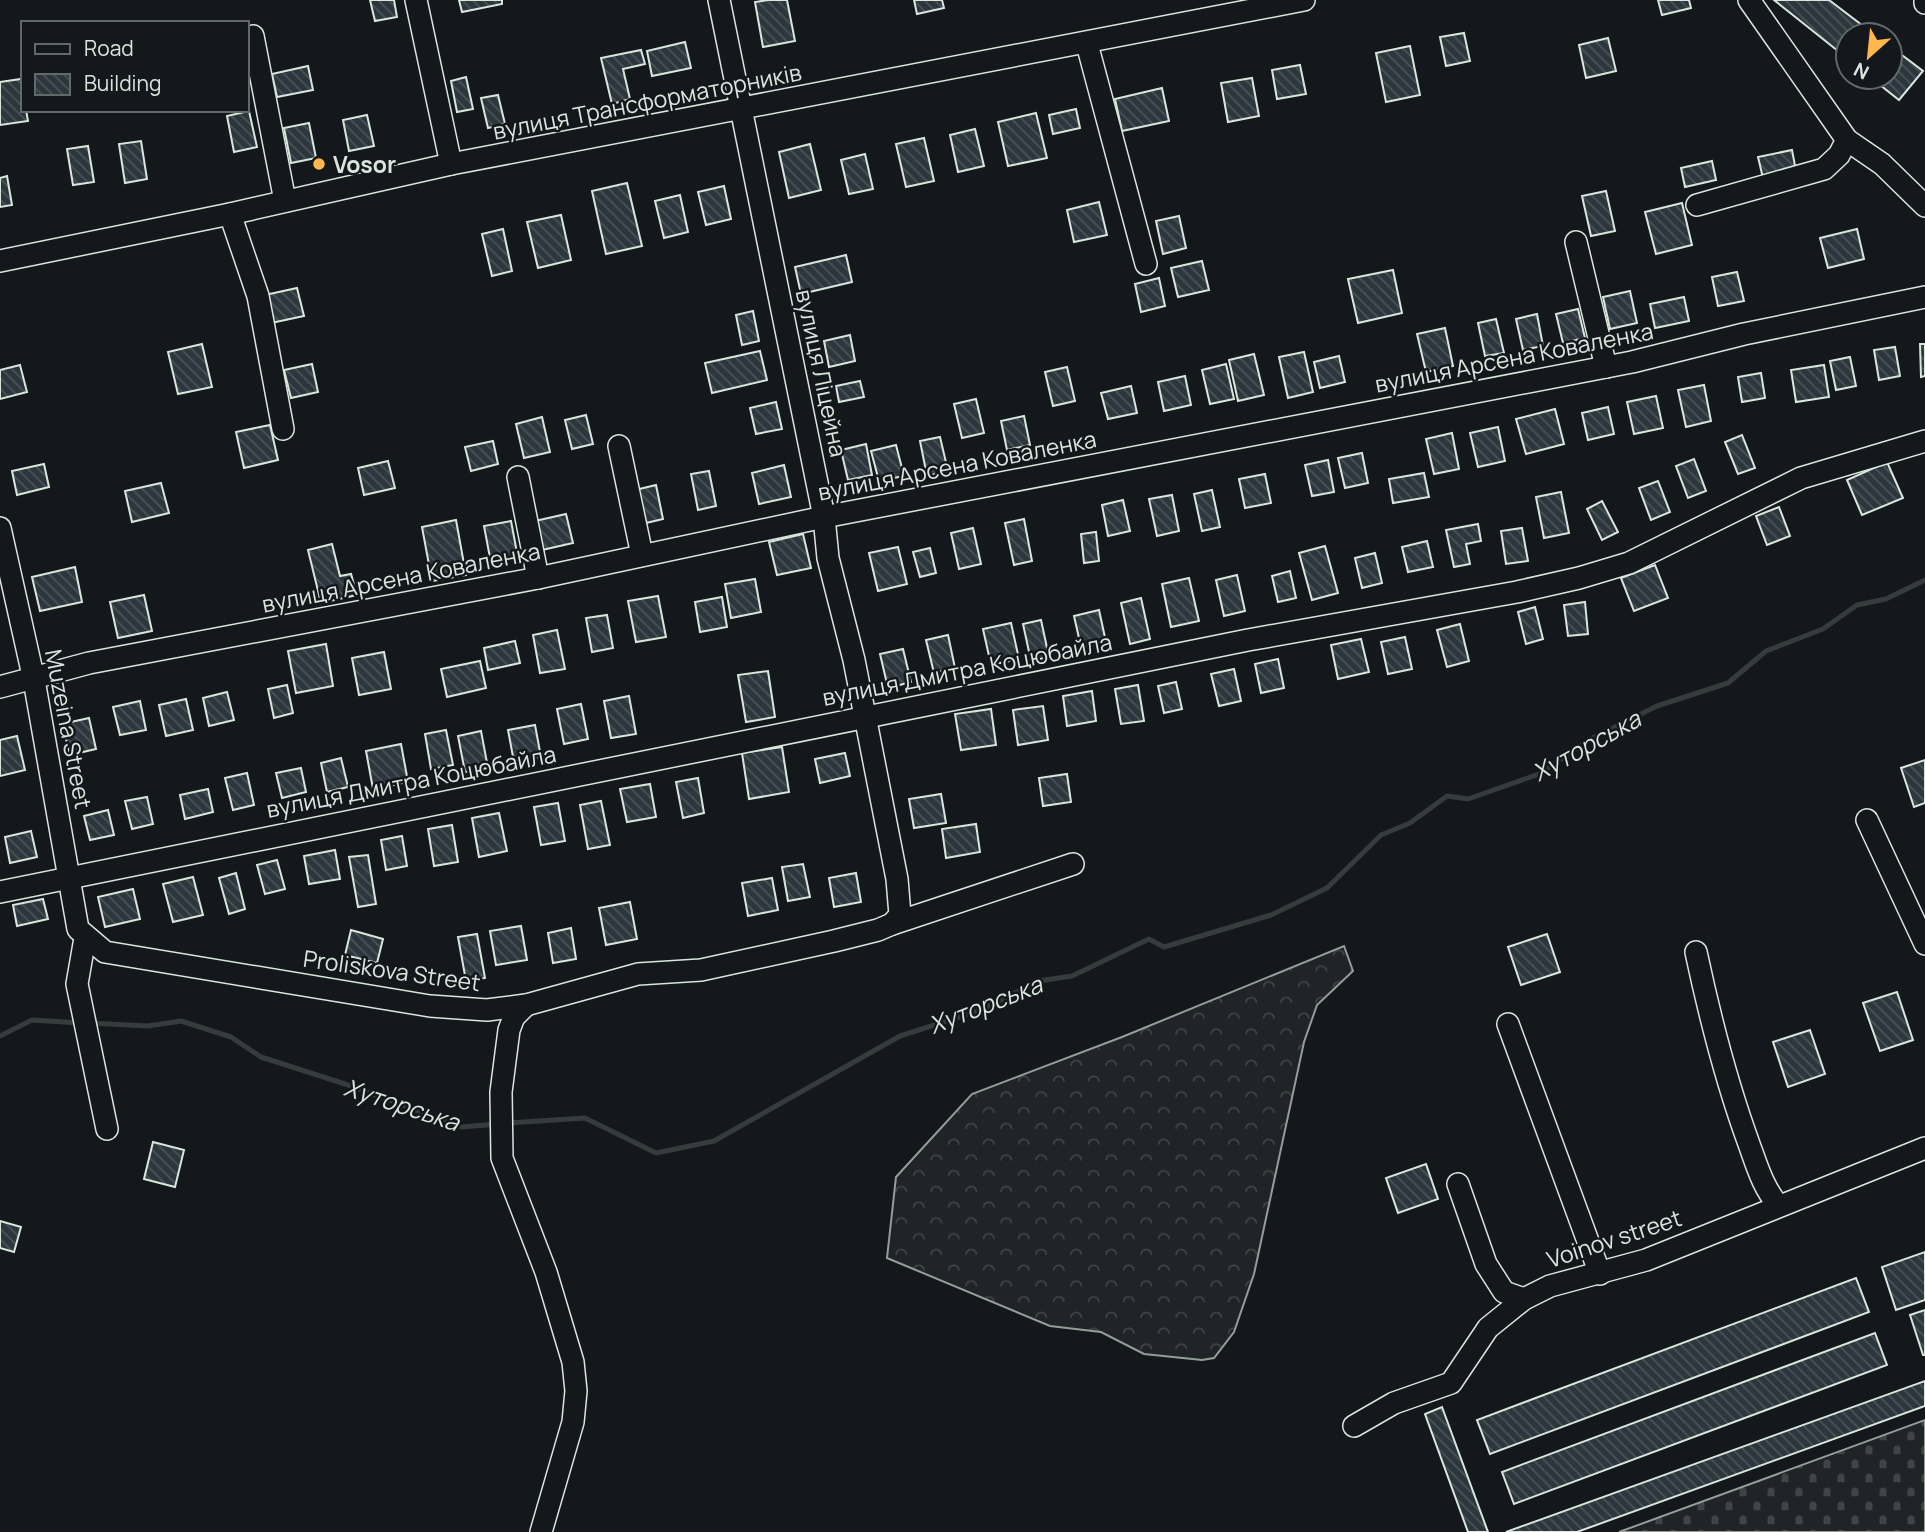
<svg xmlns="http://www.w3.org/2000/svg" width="1925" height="1532" font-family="Manrope,sans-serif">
  <defs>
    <pattern id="forest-crowns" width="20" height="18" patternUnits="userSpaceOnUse" patternTransform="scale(1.75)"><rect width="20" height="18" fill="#202428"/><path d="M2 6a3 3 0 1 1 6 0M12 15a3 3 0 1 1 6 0" fill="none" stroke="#404447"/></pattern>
    <pattern id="cemetery-stones" width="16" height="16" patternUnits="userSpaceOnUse" patternTransform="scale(1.75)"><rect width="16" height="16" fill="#202428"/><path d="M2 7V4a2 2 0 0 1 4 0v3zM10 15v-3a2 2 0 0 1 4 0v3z" fill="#404447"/></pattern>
    <pattern id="building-back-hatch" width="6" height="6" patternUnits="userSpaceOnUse" patternTransform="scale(1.75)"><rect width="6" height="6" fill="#2c363c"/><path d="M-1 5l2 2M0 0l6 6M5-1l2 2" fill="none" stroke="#4a5358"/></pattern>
  </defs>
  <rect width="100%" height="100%" fill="#14181c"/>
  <polygon fill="url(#forest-crowns)" stroke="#939e99" stroke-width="2" points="1344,946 1353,971 1317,1005 1304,1042 1254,1274 1234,1332 1214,1358 1202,1360 1144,1354 1101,1332 1050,1326 887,1258 896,1177 972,1094 1122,1037"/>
  <polygon fill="url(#cemetery-stones)" stroke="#939e99" stroke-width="2" points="1925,1420 1925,1532 1619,1532"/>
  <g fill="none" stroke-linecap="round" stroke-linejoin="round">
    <g stroke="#363b3e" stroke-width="5">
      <polyline points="90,1023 148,1026 181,1021 231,1037 261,1057 345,1084 462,1127 497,1124"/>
      <polyline points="0,1036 32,1020 81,1023"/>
      <polyline points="507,1123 585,1118 656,1153 714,1141 900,1036 981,1010 1039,981 1072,976 1149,939 1164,947 1271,915 1327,888 1381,835 1410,823 1447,796 1468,799 1539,774 1589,740 1657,706 1728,683 1766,651 1823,629 1857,605 1886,599 1925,580"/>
    </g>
  </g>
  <g fill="url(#building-back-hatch)" stroke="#d8e6dc" stroke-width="2">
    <polygon points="370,0 394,0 397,17 375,21"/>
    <polygon points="459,0 502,0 502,4 462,12"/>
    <polygon points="768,0 787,0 795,41 763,47 755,2"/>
    <polygon points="914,0 942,0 944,8 917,14"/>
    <polygon points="1658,0 1689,0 1691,8 1662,15"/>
    <polygon points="1774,0 1829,0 1875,35 1848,35 1848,59"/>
    <polygon points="1464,33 1470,61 1446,66 1440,37"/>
    <polygon points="1608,38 1616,71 1586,78 1579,45"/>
    <polygon points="685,42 691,68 652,76 647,51"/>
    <polygon points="1410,46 1420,95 1386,102 1376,53"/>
    <polygon points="1890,46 1923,71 1899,100 1870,77 1890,77"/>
    <polygon points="641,50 645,64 623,69 630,99 612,104 601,58"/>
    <polygon points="1300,65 1306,94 1277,99 1272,70"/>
    <polygon points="308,66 313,90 277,97 272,74"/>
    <polygon points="466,77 473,109 457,112 451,81"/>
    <polygon points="1252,78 1259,116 1228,122 1221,83"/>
    <polygon points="21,79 23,110 26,110 28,121 0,125 0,82"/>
    <polygon points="1162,88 1169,121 1122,131 1115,99"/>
    <polygon points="498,95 505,124 488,128 481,98"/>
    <polygon points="1076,109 1080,128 1053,134 1049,115"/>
    <polygon points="249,111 257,147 234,152 227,116"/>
    <polygon points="1036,113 1047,158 1008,166 998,122"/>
    <polygon points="367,115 374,146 349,151 343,120"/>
    <polygon points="309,123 316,158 291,163 284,128"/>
    <polygon points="975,129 984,166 958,172 950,135"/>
    <polygon points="924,138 934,181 906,187 896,144"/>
    <polygon points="141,141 147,179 125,183 119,144"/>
    <polygon points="810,144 821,190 789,198 779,152"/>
    <polygon points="88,146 94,182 73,185 67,149"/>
    <polygon points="1792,150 1796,171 1763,178 1758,157"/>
    <polygon points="865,154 873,189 849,194 841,160"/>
    <polygon points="1712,161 1716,180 1685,187 1681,168"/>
    <polygon points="7,176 12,205 0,207 0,178"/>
    <polygon points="627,183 642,246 606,254 592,191"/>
    <polygon points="724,186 731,219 706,225 698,192"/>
    <polygon points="1606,191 1615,231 1591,236 1582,196"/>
    <polygon points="680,195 688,232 664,238 655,201"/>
    <polygon points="1099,202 1107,235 1074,242 1067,210"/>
    <polygon points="1682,203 1692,245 1656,254 1645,212"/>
    <polygon points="561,215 571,260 538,268 527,222"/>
    <polygon points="1179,216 1186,248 1163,254 1156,221"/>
    <polygon points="503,229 512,271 492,276 482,234"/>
    <polygon points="1857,229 1864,259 1828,268 1820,238"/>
    <polygon points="846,255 852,282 801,294 795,267"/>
    <polygon points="1202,261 1209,290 1178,297 1171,268"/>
    <polygon points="1393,270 1402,313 1358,323 1348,279"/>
    <polygon points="1737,272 1744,301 1718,306 1712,277"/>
    <polygon points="1159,278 1165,306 1141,312 1135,284"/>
    <polygon points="297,288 304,316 271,323 265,295"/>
    <polygon points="1630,291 1637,323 1610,329 1603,297"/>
    <polygon points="1684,297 1689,321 1655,328 1650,304"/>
    <polygon points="1578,309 1585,338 1563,343 1556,314"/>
    <polygon points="753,311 759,341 742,345 736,315"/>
    <polygon points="1537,314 1543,346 1523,350 1516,319"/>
    <polygon points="1496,319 1504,353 1485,356 1478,323"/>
    <polygon points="1445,328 1453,366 1426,372 1417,334"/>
    <polygon points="850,335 855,361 829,367 824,341"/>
    <polygon points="202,344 212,387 178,394 168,352"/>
    <polygon points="1920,344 1925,344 1925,376 1921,377"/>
    <polygon points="1895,347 1900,376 1879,380 1874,350"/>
    <polygon points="760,351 767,380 712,393 705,363"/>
    <polygon points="1304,352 1313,392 1288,398 1279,357"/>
    <polygon points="1254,354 1264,395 1238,401 1229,360"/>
    <polygon points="1339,356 1345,382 1320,388 1314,362"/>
    <polygon points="1850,357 1856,386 1836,390 1830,361"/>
    <polygon points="312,364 318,392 291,398 284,370"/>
    <polygon points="1226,364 1234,399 1210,404 1202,370"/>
    <polygon points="20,365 27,392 0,399 0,370"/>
    <polygon points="1824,365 1829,397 1796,402 1791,370"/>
    <polygon points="1067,367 1075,401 1053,406 1045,372"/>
    <polygon points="1761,373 1765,398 1742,402 1738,377"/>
    <polygon points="1185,376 1191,405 1164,411 1158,382"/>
    <polygon points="860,381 864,397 839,402 836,386"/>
    <polygon points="1704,385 1711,421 1686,427 1678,390"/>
    <polygon points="1131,386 1137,413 1108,419 1101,393"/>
    <polygon points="1656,396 1663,428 1634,434 1627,402"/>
    <polygon points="976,399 984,433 962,438 954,404"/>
    <polygon points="776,402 782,429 756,434 750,408"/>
    <polygon points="1608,407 1614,434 1588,440 1582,413"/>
    <polygon points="1555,409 1564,444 1526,454 1516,419"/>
    <polygon points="586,415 593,444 572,449 565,420"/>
    <polygon points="1024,416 1030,445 1007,450 1001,421"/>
    <polygon points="542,417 550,452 524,458 516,424"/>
    <polygon points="270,425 278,460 244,468 236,432"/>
    <polygon points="1498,427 1505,461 1478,467 1470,433"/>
    <polygon points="1452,433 1459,469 1434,474 1426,439"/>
    <polygon points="1742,435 1755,468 1738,474 1725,442"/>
    <polygon points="940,437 948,471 927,476 920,441"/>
    <polygon points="493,441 498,464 471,471 465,447"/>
    <polygon points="866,444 872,475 848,480 841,450"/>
    <polygon points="896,445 904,476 879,481 871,451"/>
    <polygon points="1362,453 1368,483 1345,488 1338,458"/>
    <polygon points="1694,459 1706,491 1688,498 1676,466"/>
    <polygon points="1328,460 1334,492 1312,496 1305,465"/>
    <polygon points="388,461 395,488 364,495 358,468"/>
    <polygon points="1887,462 1903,498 1862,515 1847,480"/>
    <polygon points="44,464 49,487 17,495 12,471"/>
    <polygon points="784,465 791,497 759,504 752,473"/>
    <polygon points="709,471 716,506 698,510 691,474"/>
    <polygon points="1424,473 1429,497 1393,503 1389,479"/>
    <polygon points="1265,474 1271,503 1245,508 1239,479"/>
    <polygon points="1658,481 1670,512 1651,520 1639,488"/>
    <polygon points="161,483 169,513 132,522 125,491"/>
    <polygon points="656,485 663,519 642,524 635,490"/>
    <polygon points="1212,490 1220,527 1202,531 1194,494"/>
    <polygon points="1561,492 1569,533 1544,538 1536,497"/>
    <polygon points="1172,495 1179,531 1157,536 1149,499"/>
    <polygon points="1123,500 1130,531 1108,536 1102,505"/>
    <polygon points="1602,501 1618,532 1602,540 1587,509"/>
    <polygon points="1779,507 1790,536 1767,545 1756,516"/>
    <polygon points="566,514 573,543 542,550 535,521"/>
    <polygon points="1024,519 1032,561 1014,565 1005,523"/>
    <polygon points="456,520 466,575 432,581 422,527"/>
    <polygon points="511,521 518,558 491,563 484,526"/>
    <polygon points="1478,524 1481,541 1466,544 1470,564 1454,567 1446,530"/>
    <polygon points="973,528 981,564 959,569 951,533"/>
    <polygon points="1522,528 1528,561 1506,564 1501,531"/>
    <polygon points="1096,532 1099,561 1084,563 1081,534"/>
    <polygon points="803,534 811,568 777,575 769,542"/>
    <polygon points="1427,541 1433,567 1408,572 1402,547"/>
    <polygon points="332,544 340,576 351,574 357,595 321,603 308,550"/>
    <polygon points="1325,546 1338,593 1312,600 1299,553"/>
    <polygon points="898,547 907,584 878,591 869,553"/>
    <polygon points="930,548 936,573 920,577 913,552"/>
    <polygon points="1375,553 1382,583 1362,588 1355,558"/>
    <polygon points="1655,565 1668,598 1634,611 1621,578"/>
    <polygon points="75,567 82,602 40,611 32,577"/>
    <polygon points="1290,571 1296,598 1278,602 1272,576"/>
    <polygon points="1237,575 1245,611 1224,616 1216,580"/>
    <polygon points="1189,578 1199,621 1171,627 1162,584"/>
    <polygon points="755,579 761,612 731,618 725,584"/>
    <polygon points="144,595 152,631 118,638 110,602"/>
    <polygon points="658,596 666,637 636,642 628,601"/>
    <polygon points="722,597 727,627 700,632 695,602"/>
    <polygon points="1141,598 1150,639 1130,644 1121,603"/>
    <polygon points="1585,602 1588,634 1568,636 1564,605"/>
    <polygon points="1535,607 1543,639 1526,644 1518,612"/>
    <polygon points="1099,610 1106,642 1081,647 1074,616"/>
    <polygon points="607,615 613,648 592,652 586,618"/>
    <polygon points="1041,620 1049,657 1031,661 1023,624"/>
    <polygon points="1011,623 1019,659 991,665 983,629"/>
    <polygon points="1460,624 1469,661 1447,667 1437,630"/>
    <polygon points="557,630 565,669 540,673 533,635"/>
    <polygon points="948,635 955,668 934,673 926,640"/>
    <polygon points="1405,637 1412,669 1388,674 1381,642"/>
    <polygon points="1361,639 1369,672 1338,679 1331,645"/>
    <polygon points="515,641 520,663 488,670 484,648"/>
    <polygon points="326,644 333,686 296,693 288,651"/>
    <polygon points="903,649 911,682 888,688 880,654"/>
    <polygon points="384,652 391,689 359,695 352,658"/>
    <polygon points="1278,659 1284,688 1261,693 1255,664"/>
    <polygon points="480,661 486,688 447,697 441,669"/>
    <polygon points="1234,669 1241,701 1219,706 1211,674"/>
    <polygon points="768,671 775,717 746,722 738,675"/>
    <polygon points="1176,682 1182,709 1164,713 1158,686"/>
    <polygon points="287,685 293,713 274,718 268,689"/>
    <polygon points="1138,685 1144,721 1121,724 1115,689"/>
    <polygon points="1092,691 1096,721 1067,726 1063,696"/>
    <polygon points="227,692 234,720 209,726 203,698"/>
    <polygon points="629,696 636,734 611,738 604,701"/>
    <polygon points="186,699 193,730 166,736 159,705"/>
    <polygon points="140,701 146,730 120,735 113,707"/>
    <polygon points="581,704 588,739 564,744 557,709"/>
    <polygon points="1043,706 1048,740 1018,745 1013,710"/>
    <polygon points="991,709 996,745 961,750 955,714"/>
    <polygon points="89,718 96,749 70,755 62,724"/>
    <polygon points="535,725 541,757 514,762 508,730"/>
    <polygon points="446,730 453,765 431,769 425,734"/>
    <polygon points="481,731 488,768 465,772 458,736"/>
    <polygon points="17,736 25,770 0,776 0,740"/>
    <polygon points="401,744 408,782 373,789 366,751"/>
    <polygon points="782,747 789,792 749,799 742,753"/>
    <polygon points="845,753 850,776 820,783 815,759"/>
    <polygon points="341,758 348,787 327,792 321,763"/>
    <polygon points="1925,760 1925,803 1914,807 1901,768"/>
    <polygon points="301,768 306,792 282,798 276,773"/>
    <polygon points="247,773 254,805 233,810 225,778"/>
    <polygon points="1067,774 1071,802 1043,806 1039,778"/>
    <polygon points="698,778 704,813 683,818 676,782"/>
    <polygon points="650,784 656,817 627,822 620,789"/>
    <polygon points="208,789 213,812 185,819 180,795"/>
    <polygon points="941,794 946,823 914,828 909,799"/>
    <polygon points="147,797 153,824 132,829 125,801"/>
    <polygon points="601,801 610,845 588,849 580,805"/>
    <polygon points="558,803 565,841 541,845 534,807"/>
    <polygon points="108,810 114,835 90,840 84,816"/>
    <polygon points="499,813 507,851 479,857 472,818"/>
    <polygon points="976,824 980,852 946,858 942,829"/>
    <polygon points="452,825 458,862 434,866 428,829"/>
    <polygon points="31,831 37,857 10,863 5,837"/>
    <polygon points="402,836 407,866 386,870 381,840"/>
    <polygon points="335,850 340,879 309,884 304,856"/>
    <polygon points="368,855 376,904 358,907 349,857"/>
    <polygon points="277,860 285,889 265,894 257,865"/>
    <polygon points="803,864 810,897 788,901 782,867"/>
    <polygon points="236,873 245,909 229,914 219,878"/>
    <polygon points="856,873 861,902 834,907 829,878"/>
    <polygon points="193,877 203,915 173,922 163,884"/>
    <polygon points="772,878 778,910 748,916 742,883"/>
    <polygon points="133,889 140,919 105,927 98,897"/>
    <polygon points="43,899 48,919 17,926 13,905"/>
    <polygon points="630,902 637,939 606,945 599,908"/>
    <polygon points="521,926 527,960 496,965 490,931"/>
    <polygon points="571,928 576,959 553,963 548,933"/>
    <polygon points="351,930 383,939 377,963 345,955"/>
    <polygon points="477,934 485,978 466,981 458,937"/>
    <polygon points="1547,934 1560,972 1521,985 1508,947"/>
    <polygon points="1897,992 1913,1040 1880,1051 1863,1003"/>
    <polygon points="1810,1030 1825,1074 1788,1087 1773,1042"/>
    <polygon points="153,1142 184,1150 175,1187 144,1179"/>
    <polygon points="1426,1164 1438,1199 1398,1213 1386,1178"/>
    <polygon points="0,1221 21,1227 14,1252 0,1248"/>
    <polygon points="1925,1252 1925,1300 1896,1310 1882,1267"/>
    <polygon points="1856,1278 1869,1312 1490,1454 1477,1420"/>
    <polygon points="1925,1310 1925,1355 1923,1355 1910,1315"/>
    <polygon points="1875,1333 1887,1365 1514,1504 1502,1472"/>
    <polygon points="1925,1381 1925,1406 1577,1532 1506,1532"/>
    <polygon points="1442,1407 1488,1532 1468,1532 1425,1414"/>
  </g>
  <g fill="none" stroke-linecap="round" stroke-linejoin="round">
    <g stroke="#d8e6dc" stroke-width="24">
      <g id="minor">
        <polyline points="416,0 451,164"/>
        <polyline points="1749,0 1847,140 1882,164 1925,206"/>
        <polyline points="1925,0 1925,3"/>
        <polyline points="253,36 285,201"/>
        <polyline points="1087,44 1146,264"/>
        <polyline points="1697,205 1824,169 1839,155 1847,140"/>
        <polyline points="230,214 258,296 283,429"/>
        <polyline points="1576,242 1606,367"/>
        <polyline points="0,261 230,214 451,164 1304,0"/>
        <polyline points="619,446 642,555"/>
        <polyline points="518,477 538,578"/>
        <polyline points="0,528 34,680 78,929 105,952 430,1006 487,1010 526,1005 638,974 701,970 834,941 878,930 892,924 900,915 897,879 854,660 828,558 824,517 719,0"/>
        <polyline points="0,687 89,663 538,578 824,517 1632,362 1744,334 1925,297"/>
        <polyline points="1867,820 1925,944"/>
        <polyline points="0,892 1248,640 1517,592 1579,578 1629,563 1801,478 1925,441"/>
        <polyline points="892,924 1073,864"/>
        <polyline points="85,938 77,984 107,1129"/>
        <path d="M1696 952C1710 1018 1726 1081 1749 1144 1757 1166 1763 1188 1779 1206"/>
        <polyline points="526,1005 514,1017 509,1030 501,1092 502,1158 546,1272 573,1362 576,1391 573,1422 541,1532"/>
        <polyline points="1508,1024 1600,1274"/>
        <polyline points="1458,1184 1486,1264 1504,1292 1524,1299"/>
        <polyline points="1354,1426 1394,1403 1451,1383 1488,1328 1524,1299 1550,1286 1646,1260 1925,1148"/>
      </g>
    </g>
    <use href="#minor" stroke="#14181c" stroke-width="21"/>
  </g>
  <circle fill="#ffb74d" stroke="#14181c" stroke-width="2.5" cx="319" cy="164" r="7"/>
  <g text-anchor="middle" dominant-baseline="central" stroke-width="5" stroke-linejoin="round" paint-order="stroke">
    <g font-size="23" fill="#d8e6dc" stroke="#14181c">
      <text transform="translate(647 101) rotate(-11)">вулиця Трансформаторників</text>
      <text transform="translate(1514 357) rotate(-11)">вулиця Арсена Коваленка</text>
      <text transform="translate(822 373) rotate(78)">вулиця Ліцейна</text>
      <text transform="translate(957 465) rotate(-11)">вулиця Арсена Коваленка</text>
      <text transform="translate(401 577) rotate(-11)">вулиця Арсена Коваленка</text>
      <text transform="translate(967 669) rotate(-11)">вулиця Дмитра Коцюбайла</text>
      <text transform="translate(69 729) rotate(79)">Muzeina Street</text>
      <text transform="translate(411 781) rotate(-11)">вулиця Дмитра Коцюбайла</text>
      <text transform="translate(392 970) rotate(8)">Proliskova Street</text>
      <text transform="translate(1614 1238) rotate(-18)">Voinov street</text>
    </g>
    <g font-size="23" font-weight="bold" fill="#d8e6dc" stroke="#14181c" text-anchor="start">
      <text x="333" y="164">Vosor</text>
    </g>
    <g font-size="24" font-style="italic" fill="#d8e6dc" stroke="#14181c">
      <text transform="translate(1586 745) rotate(-29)">Хуторська</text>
      <text transform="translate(985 1004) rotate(-21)">Хуторська</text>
      <text transform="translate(402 1104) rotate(18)">Хуторська</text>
    </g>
  </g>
  <rect x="21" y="21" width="228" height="91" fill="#14181c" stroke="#626a69" stroke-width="2"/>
  <rect x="35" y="44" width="35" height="10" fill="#14181c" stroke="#626a69" stroke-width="2"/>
  <text x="84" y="56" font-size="21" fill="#d8e6dc">Road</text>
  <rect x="35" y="74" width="35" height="21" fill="url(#building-back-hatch)" stroke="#626a69" stroke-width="2"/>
  <text x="84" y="91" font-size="21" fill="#d8e6dc">Building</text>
  <g transform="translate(1869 56) rotate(207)"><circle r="33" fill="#14181c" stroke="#626a69" stroke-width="2"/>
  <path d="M0-5L12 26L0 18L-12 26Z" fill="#ffb74d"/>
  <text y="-10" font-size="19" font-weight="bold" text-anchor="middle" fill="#d8e6dc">N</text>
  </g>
</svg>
